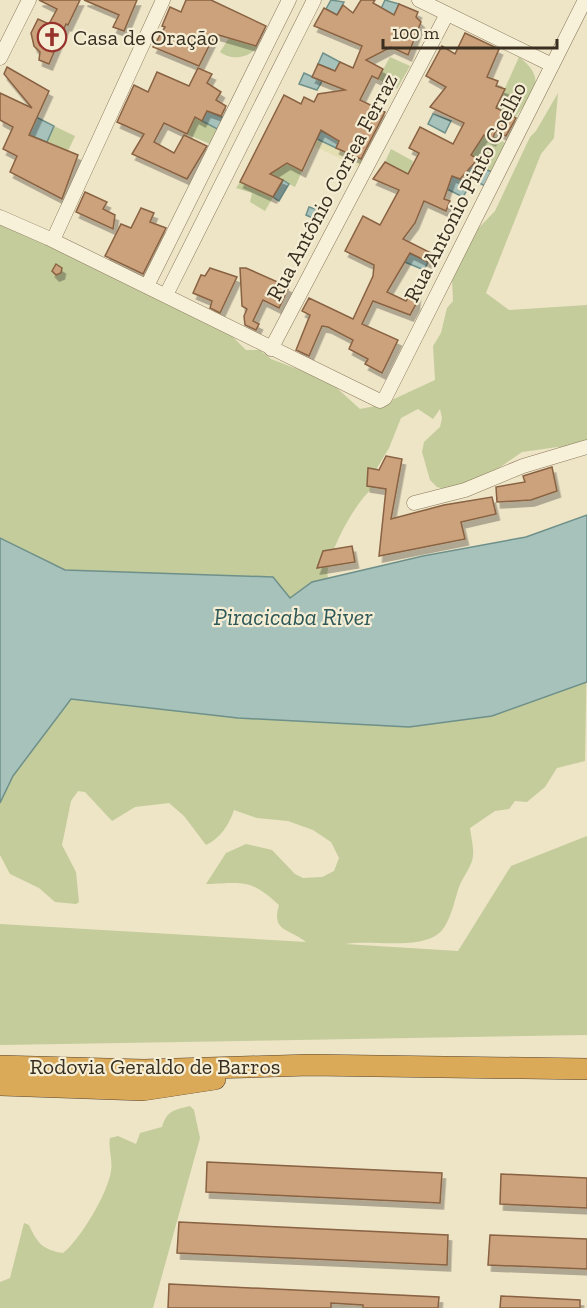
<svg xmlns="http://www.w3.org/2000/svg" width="587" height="1308" font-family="'Zilla Slab',serif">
  <defs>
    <filter id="shadow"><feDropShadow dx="3.5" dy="6" stdDeviation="0" flood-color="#0004"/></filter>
  </defs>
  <rect width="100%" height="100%" fill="#eee4c6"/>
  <polygon fill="#e3dfb3" points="317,139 364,160 360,168 314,146"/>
  <g fill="#c3cc9a">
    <path d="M229 38 258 47C248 58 232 61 220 52Z"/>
    <polygon points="390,57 410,66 397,89 378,79"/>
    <path d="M519 57C549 80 532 94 515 118L496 108Z"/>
    <path d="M558 93 554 138 541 154 486 293 509 310 587 305V444L568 450 558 447 522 452 486 477 446 489 437 487 430 480 422 452 424 442 440 427 442 418 440 409 433 419 418 409 401 418 389 448 368 483 371 490C355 502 323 561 328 579L312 582 290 598 273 577 65 570 0 538V223L60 250 232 336 246 350H260L271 359 329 381 360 409 381 405 435 380 433 346 441 333 447 308 453 301 452 279 470 237 495 211 530 137 536 131Z"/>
    <polygon points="195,117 223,132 217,147 184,133"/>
    <polygon points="54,126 75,136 68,151 47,142"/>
    <polygon points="484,135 492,140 494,136 507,144 492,172 474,165 477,159 471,155"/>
    <polygon points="391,149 413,161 412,166 419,170 409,175 385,162"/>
    <polygon points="288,163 302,171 295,187 269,174"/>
    <polygon points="240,182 273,197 265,211 250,202 252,193 236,188"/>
    <path d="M587 645 585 761 557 768 545 787 527 802 515 801 509 809 495 811 470 828C471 837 474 848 473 856 472 867 461 879 458 890 454 903 451 918 443 929 426 952 371 939 345 944L458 951 511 866 587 836V1035L0 1045V924L306 942C289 928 271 932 279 905 250 878 243 883 206 884L226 853 246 844 272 850 295 874 303 878 322 877 334 871 339 858 331 842 313 830 288 821 257 818 234 810C230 823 220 839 206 845L184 816 169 803 135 807 112 821 85 792 78 791 71 801 62 845 76 872 79 902 76 904 55 902 39 888 10 874 0 855V782L69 695Z"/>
    <path d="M190 1106 194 1110 200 1138 153 1308H0V1282L10 1278 24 1223 29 1225C37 1243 43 1250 63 1253 80 1240 108 1193 111 1171 113 1160 108 1149 110 1138L118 1136 136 1144 140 1133 162 1127C167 1111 173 1110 190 1106Z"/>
  </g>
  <g fill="#a7c1bb" stroke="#6e908a" stroke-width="1.5">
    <polygon points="331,0 344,2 337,15 326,9"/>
    <polygon points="385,0 399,4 386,34 372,28"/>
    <polygon points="323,53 340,62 335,71 318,64"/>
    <polygon points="304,73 322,81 317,90 299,84"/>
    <polygon points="207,111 229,120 223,132 202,121"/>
    <polygon points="433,114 451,121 445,133 428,124"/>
    <polygon points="36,117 54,126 47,142 29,135"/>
    <polygon points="321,131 340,140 336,148 317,139"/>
    <polygon points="469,163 492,172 485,186 464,175"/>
    <polygon points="451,176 471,183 463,197 447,189"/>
    <polygon points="283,180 289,184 279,201 273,197"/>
    <polygon points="309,207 325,212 325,217 321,222 306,215"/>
    <polygon points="409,253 428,262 424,270 405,262"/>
    <polygon points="587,515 587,682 492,716 409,727 238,718 71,699 13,776 0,803 0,538 65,570 273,577 290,598 312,582 423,556 526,537"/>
  </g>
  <g fill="#cba27c" stroke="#886242" stroke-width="1.5" filter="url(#shadow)">
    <polygon points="39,0 80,0 68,25 66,24 49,64 39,60 40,52 34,46 31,33 38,19 49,24 57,9"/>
    <polygon points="84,0 137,0 124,31 113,27 119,15"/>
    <polygon points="186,0 211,0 266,26 256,46 215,34 199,66 153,47 165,27 162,26 170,7 181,12"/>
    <polygon points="361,0 375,0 373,3 394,15 399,4 418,12 416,17 421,22 408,55 391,47 366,60 383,69 378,79 372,76 360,100 385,112 361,159 336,148 339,141 321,130 302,171 287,163 270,174 283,180 273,197 240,182 284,95 301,104 304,97 314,102 318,94 345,90 312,77 318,64 335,71 340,62 353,68 362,46 314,26 324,8 337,15 343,5 353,13"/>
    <polygon points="465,33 499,49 487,77 498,81 496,86 505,89 496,108 516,118 506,136 496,130 492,140 484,135 471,155 478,159 460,179 452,176 444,199 450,201 446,211 424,201 415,223 403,239 433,254 428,262 410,253 387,292 406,301 418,280 416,304 410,315 373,301 362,324 398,340 382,373 365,364 368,359 349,349 353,340 328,327 322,326 309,356 296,350 310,315 302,311 309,298 353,319 373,276 374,265 345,251 363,216 380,225 399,190 373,179 385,162 408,174 419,153 409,148 420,127 453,144 464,123 430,107 446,87 426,76 442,46 455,54"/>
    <polygon points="7,67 49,91 29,135 78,155 62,199 10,172 17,156 3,149 13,127 0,120 0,93 32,108 4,74"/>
    <polygon points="198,68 212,74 207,83 221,92 216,100 226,106 221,116 207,111 202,121 195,117 187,134 164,123 154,142 174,153 184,135 207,146 187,179 132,154 144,134 117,122 134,85 148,92 157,72 189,86"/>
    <polygon points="85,192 107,202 103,209 115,215 113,229 76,212"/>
    <polygon points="141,208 154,213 150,222 166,228 143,274 105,256 121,224 131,228"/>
    <polygon points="56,264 62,268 61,273 56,275 52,271"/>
    <polygon points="210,268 237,277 220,313 210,308 212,301 193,293 201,275 205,276"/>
    <polygon points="240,268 246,268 289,287 279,308 263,300 253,321 259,324 256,330 245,325 244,316 247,309 242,306"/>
    <polygon points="386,456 402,459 391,519 444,505 492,497 496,514 461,522 465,539 379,556 386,489 367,486 368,468 379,470"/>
    <polygon points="552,467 557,491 531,500 497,502 496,487 525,482 523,476"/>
    <polygon points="352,546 355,562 317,568 323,551"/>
    <polygon points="207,1162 442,1173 440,1203 206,1192"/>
    <polygon points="501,1174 587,1178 587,1208 500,1204"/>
    <polygon points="179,1222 448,1235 447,1265 177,1253"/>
    <polygon points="490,1235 587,1239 587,1269 488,1265"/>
    <polygon points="169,1284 439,1297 438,1308 363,1308 363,1305 331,1303 331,1308 168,1308"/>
    <polygon points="501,1296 580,1300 580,1308 500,1308"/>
  </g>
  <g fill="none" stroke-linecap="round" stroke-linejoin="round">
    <g stroke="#89775c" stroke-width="15">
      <g id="minor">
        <polyline points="419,0 552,65"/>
        <polyline points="0,58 29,0"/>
        <polyline points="0,217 48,238 380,401 385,398 585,0"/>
        <polyline points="53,240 163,0"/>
        <polyline points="147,286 289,0"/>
        <polyline points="166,295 314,0"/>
        <polyline points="271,349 447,14"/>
        <polyline points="414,503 465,490 523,466 587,447"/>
      </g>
    </g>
    <g stroke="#574430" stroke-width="22">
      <g id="highway">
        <polyline points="0,1066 144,1070 310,1065 587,1069"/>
        <polyline points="0,1085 143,1090 215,1079"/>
      </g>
    </g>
    <use href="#minor" stroke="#f8f1d9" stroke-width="14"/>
    <use href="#highway" stroke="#dbaa58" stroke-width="21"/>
  </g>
  <defs>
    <g id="church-ring" transform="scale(1.5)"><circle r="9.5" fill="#f5eed5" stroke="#97322c" stroke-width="1.5"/><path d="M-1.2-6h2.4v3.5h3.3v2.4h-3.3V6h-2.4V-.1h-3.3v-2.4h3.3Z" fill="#97322c"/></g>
  </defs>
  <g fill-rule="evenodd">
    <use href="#church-ring" x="52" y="37"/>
  </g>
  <g text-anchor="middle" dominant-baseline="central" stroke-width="4.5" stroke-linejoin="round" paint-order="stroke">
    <g font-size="22" fill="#392e1f" stroke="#f5eed5" text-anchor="start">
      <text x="73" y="37">Casa de Oração</text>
    </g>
    <g font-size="22" fill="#392e1f" stroke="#f5eed5">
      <text transform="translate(332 187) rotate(-62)">Rua Antônio Correa Ferraz</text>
      <text transform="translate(465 192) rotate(-63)">Rua Antonio Pinto Coelho</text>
      <text x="155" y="1066">Rodovia Geraldo de Barros</text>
    </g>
    <g font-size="24" font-style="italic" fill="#2f5959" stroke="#f5eed5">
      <text x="293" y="616">Piracicaba River</text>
    </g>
  </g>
  <path d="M383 39v9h174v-9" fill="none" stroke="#392e1f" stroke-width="3"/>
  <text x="392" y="39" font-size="18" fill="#392e1f" stroke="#f5eed5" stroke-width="4.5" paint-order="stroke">100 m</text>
</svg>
